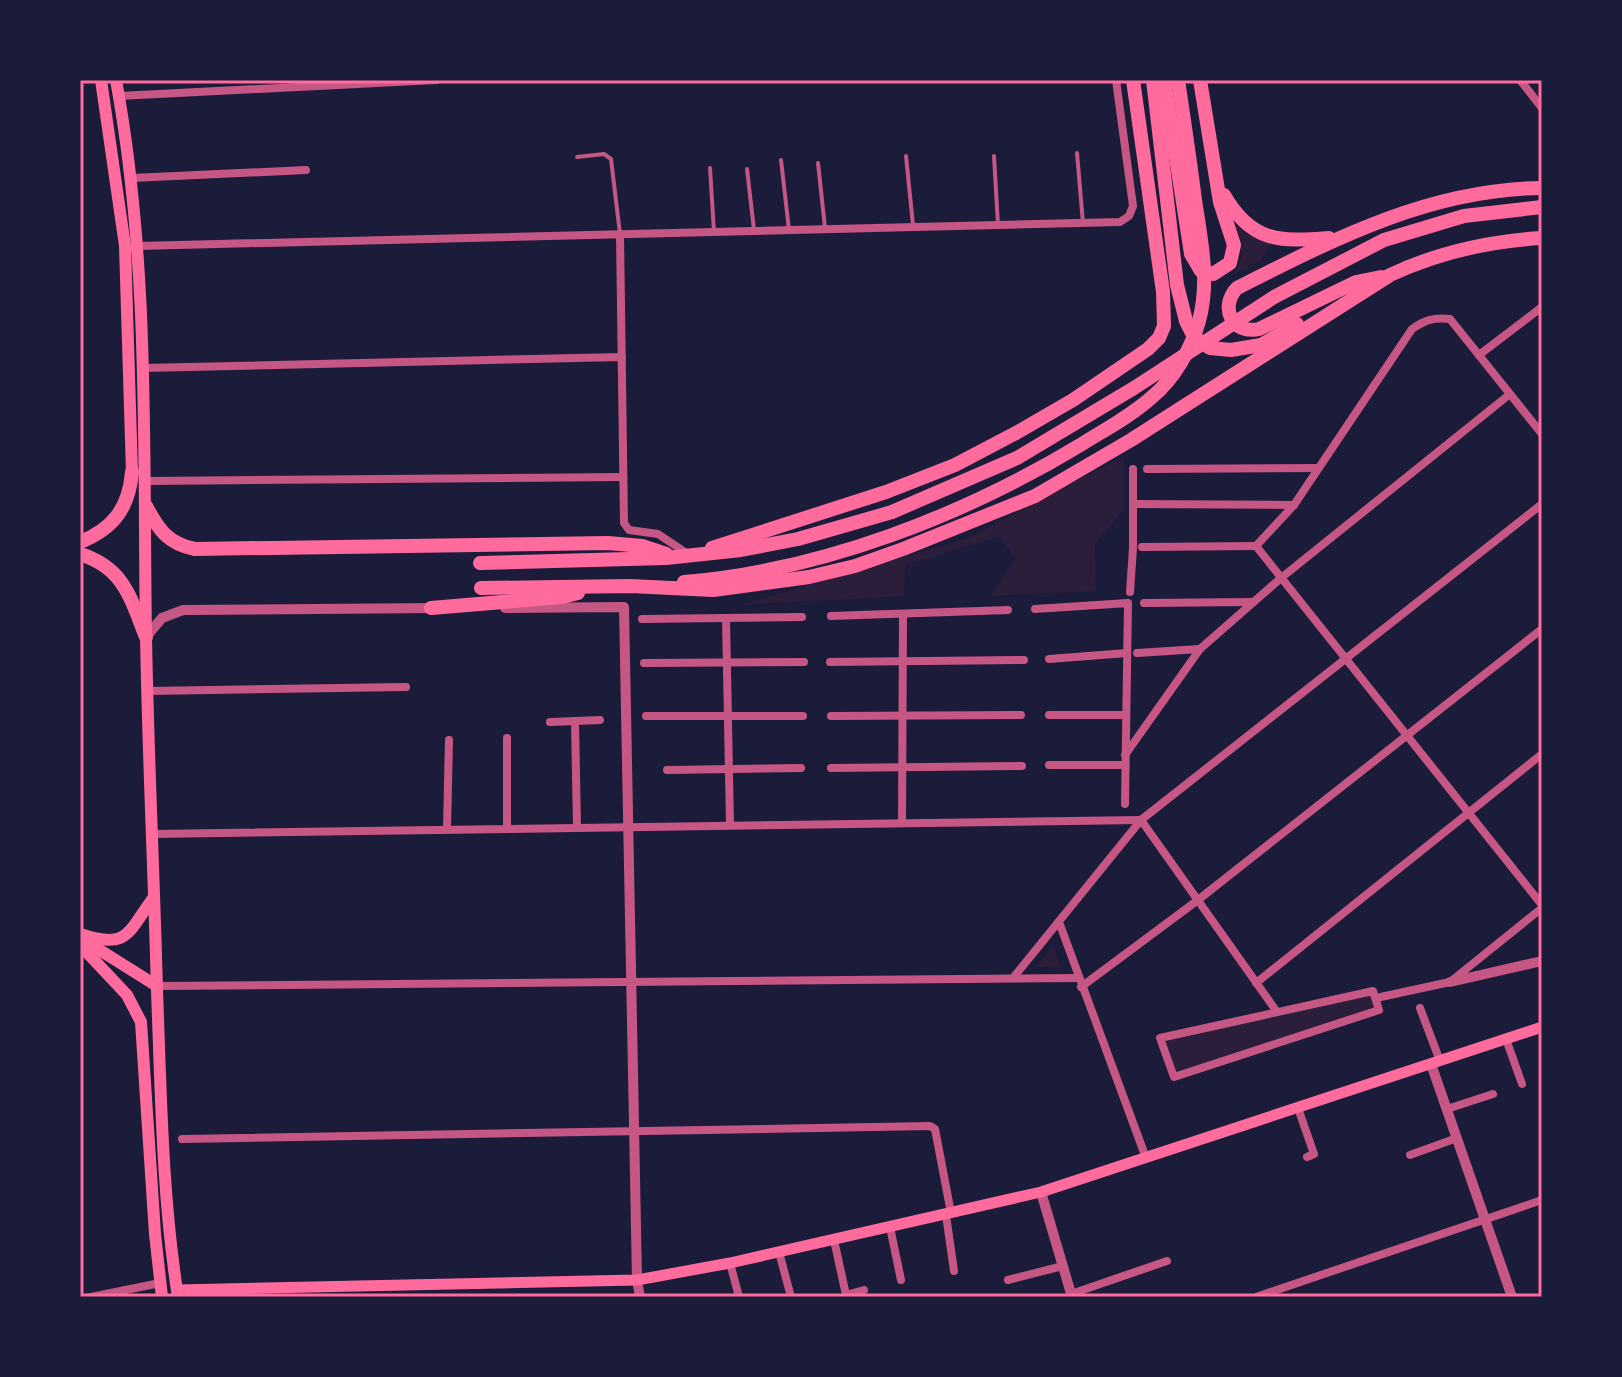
<svg xmlns="http://www.w3.org/2000/svg" width="1622" height="1377" font-family="'Fira Sans',sans-serif">
  <rect width="100%" height="100%" fill="#1b1b3a"/>
  <g fill="#2a1e3b">
    <path d="M1232 221 1246 233 1272 242 1260 261 1230 276C1249 261 1240 240 1232 221Z"/>
    <polygon points="1124,456 1124,510 1095,544 1096,591 991,596 1015,559 999,537 905,565 904,596 741,605 968,538"/>
    <polygon points="1053,946 1060,967 1036,967"/>
    <polygon points="1371,994 1375,1008 1176,1073 1163,1039"/>
  </g>
  <g fill="none" stroke-linecap="round" stroke-linejoin="round">
    <g stroke="#c65784" stroke-width="4">
      <polyline points="1077,153 1083,223"/>
      <polyline points="906,156 913,225"/>
      <polyline points="994,156 998,225"/>
      <polyline points="577,157 604,154 611,159 620,234"/>
      <polyline points="781,160 789,230"/>
      <polyline points="818,163 825,228"/>
      <polyline points="710,168 714,232"/>
      <polyline points="747,169 754,230"/>
    </g>
    <g stroke="#c65784" stroke-width="8">
      <polyline points="1520,80 1542,108"/>
      <polyline points="119,96 436,80"/>
      <polyline points="132,178 306,170"/>
      <polyline points="620,234 624,523 629,530 658,534 688,554"/>
      <polyline points="138,246 1120,222 1129,216 1133,206 1116,80"/>
      <polyline points="1479,355 1542,307"/>
      <polyline points="143,368 622,357"/>
      <polyline points="1147,469 1318,468"/>
      <polyline points="146,481 623,477"/>
      <polyline points="1134,504 1294,505"/>
      <polyline points="1256,546 1542,905"/>
      <path d="M1256 546 1294 505 1412 329C1425 320 1434 317 1450 319L1542 434"/>
      <polyline points="1142,547 1256,546"/>
      <polyline points="1130,592 1133,548 1133,469"/>
      <polyline points="1144,603 1251,602"/>
      <polyline points="1035,609 1128,603 1125,804"/>
      <polyline points="831,616 1008,610"/>
      <polyline points="726,618 730,825"/>
      <polyline points="642,619 802,617"/>
      <polyline points="1137,653 1200,649"/>
      <polyline points="1049,659 1127,653"/>
      <polyline points="830,662 1024,660"/>
      <polyline points="644,663 804,662"/>
      <polyline points="148,691 406,687"/>
      <polyline points="1049,715 1125,715"/>
      <polyline points="646,716 803,716"/>
      <polyline points="831,716 1021,715"/>
      <polyline points="575,721 600,720"/>
      <polyline points="550,722 575,721 577,827"/>
      <polyline points="1125,755 1200,649 1281,578 1510,394"/>
      <polyline points="1049,765 1125,765"/>
      <polyline points="831,768 1022,766"/>
      <polyline points="667,770 801,768"/>
      <polyline points="1141,820 1277,1012"/>
      <polyline points="902,823 903,614"/>
      <polyline points="507,828 507,738"/>
      <polyline points="447,829 449,740"/>
      <polyline points="152,834 1141,820"/>
      <polyline points="1059,922 1146,1158"/>
      <polyline points="1013,978 1141,820 1542,504"/>
      <polyline points="1256,983 1542,754"/>
      <polyline points="157,986 1078,978"/>
      <polyline points="1081,987 1198,900 1542,629"/>
      <polygon points="1373,991 1379,1010 1174,1077 1160,1038"/>
      <polyline points="1376,998 1450,982 1542,908"/>
      <polyline points="1420,1008 1440,1061"/>
      <polyline points="1506,1039 1522,1084"/>
      <polyline points="1298,1108 1314,1154 1307,1157"/>
      <polyline points="1447,1109 1493,1094"/>
      <polyline points="182,1139 930,1126 935,1129 951,1213"/>
      <polyline points="1410,1155 1457,1138"/>
      <polyline points="946,1215 954,1271"/>
      <polyline points="890,1227 901,1280"/>
      <polyline points="834,1240 846,1295 864,1290"/>
      <polyline points="779,1252 791,1297"/>
      <polyline points="730,1263 739,1297"/>
      <polyline points="1008,1280 1063,1266"/>
      <polyline points="1071,1294 1167,1261"/>
      <polyline points="91,1297 160,1283"/>
      <polyline points="1256,1297 1542,1200"/>
    </g>
    <g stroke="#c65784" stroke-width="10">
      <polyline points="505,608 624,607 637,1280 640,1297"/>
      <polyline points="146,637 162,618 183,610 437,608"/>
      <polyline points="1450,982 1542,961"/>
      <polyline points="1431,1064 1512,1297"/>
      <polyline points="1041,1192 1072,1297"/>
    </g>
    <polyline stroke="#ff6b9d" stroke-width="11" points="177,1290 637,1280 730,1263 1041,1192 1542,1027"/>
    <g stroke="#ff6b9d" stroke-width="12">
      <polyline points="101,80 125,246 132,472"/>
      <path d="M116 80C150 264 143 450 146 636 148 755 154 873 157 991 161 1093 162 1196 178 1297"/>
      <path d="M80 934C129 950 127 933 154 897"/>
      <polyline points="82,939 157,986"/>
      <polyline points="80,945 127,995 141,1022 155,1234 162,1297"/>
    </g>
    <g stroke="#ff6b9d" stroke-width="14">
      <polyline points="1153,80 1177,285 1186,321 1194,337 1210,348 1231,350 1261,345 1297,324"/>
      <polyline points="1164,80 1191,254 1201,271 1213,274 1230,263 1234,245 1220,202 1200,80"/>
      <path d="M1224 195C1251 242 1279 242 1329 238"/>
      <path d="M1381 277 1356 282 1259 329C1232 335 1219 307 1237 288 1334 239 1430 189 1542 188"/>
      <path d="M146 506C158 529 168 544 195 549L608 543 642 546 666 554"/>
      <path d="M80 542C113 529 129 508 132 472"/>
      <polyline points="712,548 886,492 955,465 1016,433 1073,400 1148,349 1159,338 1164,326 1163,292 1133,80"/>
      <path d="M80 554C124 568 130 597 146 637"/>
      <polyline points="480,563 666,558 741,550 798,539 892,512 1017,458 1134,388 1274,297 1384,240 1464,216 1542,207"/>
      <path d="M684 582C821 571 965 515 1082 444 1106 429 1131 416 1152 397 1175 378 1191 349 1199 321 1210 281 1201 240 1195 200 1190 160 1184 120 1178 80"/>
      <path d="M481 588 630 586 713 590 809 577 855 566 903 549 1035 496 1131 440 1390 275C1437 253 1489 241 1542 238"/>
      <polyline points="431,608 562,597 578,593"/>
    </g>
  </g>
  <rect width="1622" height="1377" fill="none" stroke="#1b1b3a" stroke-width="164"/>
  <rect x="82" y="82" width="1458" height="1213" fill="none" stroke="#ff6b9d" stroke-width="3"/>
</svg>
